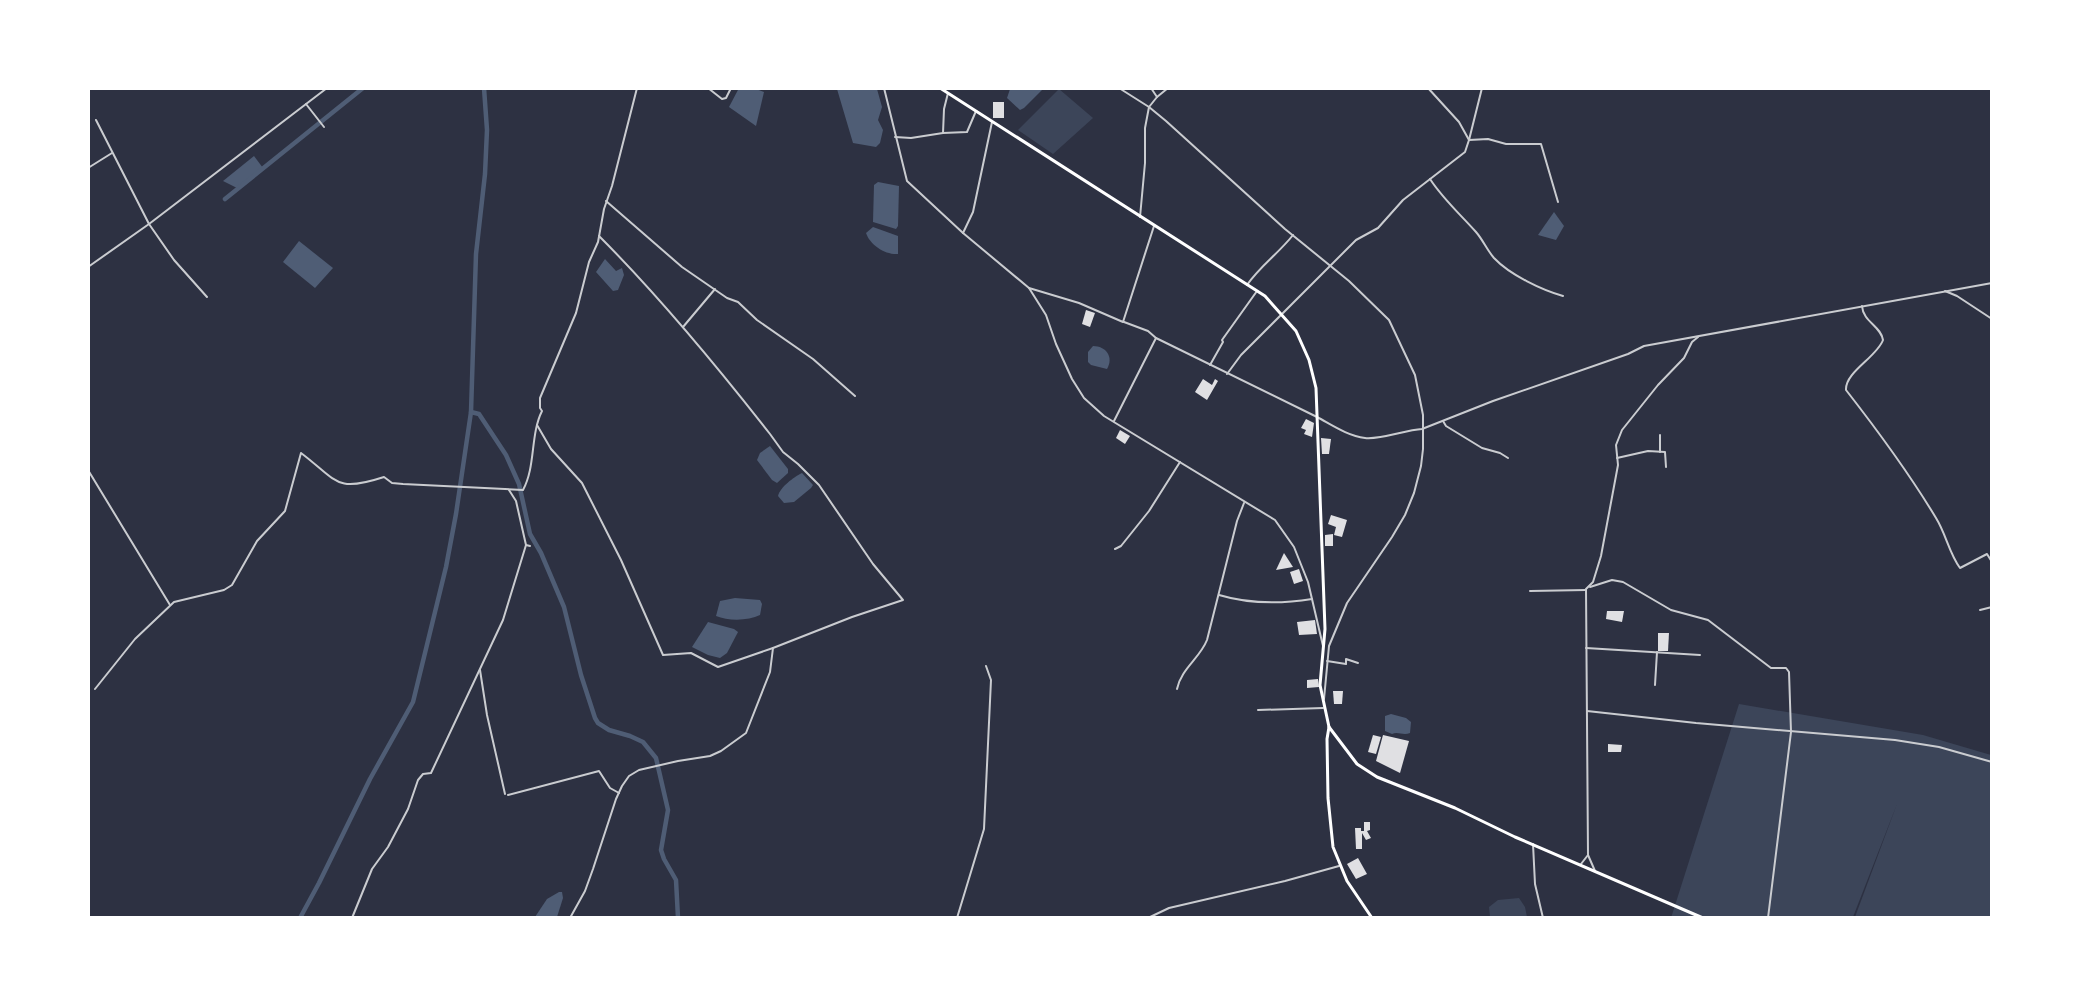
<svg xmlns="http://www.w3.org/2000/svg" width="2080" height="1006" font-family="Rubik,sans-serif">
  <rect width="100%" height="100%" fill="#2d3142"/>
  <g fill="#3c4559">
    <polygon points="1059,89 1093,118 1053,154 1018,130"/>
    <polygon points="1739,704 1923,735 1991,755 1991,917 1855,917 1897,804 1853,917 1671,918"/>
    <polygon points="1519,898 1525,907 1527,917 1490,917 1489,907 1498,900"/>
  </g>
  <g fill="#4f5d75">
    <polygon points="739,88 756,89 764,92 756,126 729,107"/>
    <polygon points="837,89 877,89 882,107 878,120 883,130 880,143 876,147 853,143"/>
    <polygon points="1010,89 1010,88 1043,89 1024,108 1020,110 1007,98"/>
    <polygon points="254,156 263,168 239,189 223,181"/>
    <polygon points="878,182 899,186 898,226 896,229 873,222 874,185"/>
    <polygon points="1554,212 1564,226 1556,240 1538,235"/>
    <path d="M873 227 898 236V254C885 255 870 245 866 233Z"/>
    <polygon points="299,241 333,268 315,288 283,262"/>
    <polygon points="605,259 616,271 622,268 624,275 618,290 613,291 596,272"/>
    <path d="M1093 346C1106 346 1114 357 1107 369L1091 365 1088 362V352Z"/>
    <polygon points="770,446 788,469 788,473 777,483 772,480 757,460 760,453"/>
    <path d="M802 473 813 485 811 488 794 502 784 503 778 496C780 487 794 477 802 473Z"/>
    <path d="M735 598 760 600 762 604 760 615C748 621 728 621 716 616L720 601Z"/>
    <polygon points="708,622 734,629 738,632 727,653 720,658 708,655 692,647"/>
    <path d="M1391 714 1406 718 1411 722 1410 733C1403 736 1398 731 1392 734L1385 731V716Z"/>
    <polygon points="559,892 562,892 563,898 557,917 535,917 547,899"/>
  </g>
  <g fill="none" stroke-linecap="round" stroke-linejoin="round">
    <g stroke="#4f5d75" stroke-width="4.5">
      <polyline points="225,199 363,88"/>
      <polyline points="471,412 479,414 506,455 519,484 530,534 541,553 564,607 581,675 595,718 598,723 609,730 630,736 643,742 656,758 668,810 661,850 664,859 676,880 678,918"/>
      <polyline points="300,918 319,883 370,779 413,702 446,567 456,514 471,412 476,254 485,174 487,130 484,88"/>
    </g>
  </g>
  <g fill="#e0e0e3">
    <rect x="993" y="102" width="11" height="16"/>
    <polygon points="1086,310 1095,313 1090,327 1082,324"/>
    <polygon points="1203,379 1212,385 1215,379 1218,381 1207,400 1195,392"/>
    <polygon points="1306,419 1314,423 1312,437 1304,434 1306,430 1301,428"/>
    <polygon points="1120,430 1130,436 1125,444 1116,438"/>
    <polygon points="1321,438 1331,439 1329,454 1322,454"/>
    <polygon points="1331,515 1347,520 1342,537 1334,535 1336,527 1328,524"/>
    <polygon points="1333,534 1333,546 1325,546 1325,535"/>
    <polygon points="1284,553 1293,567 1276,570"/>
    <polygon points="1299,569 1303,581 1294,584 1290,572"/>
    <polygon points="1607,611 1624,611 1622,622 1606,619"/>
    <polygon points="1315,620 1317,634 1299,635 1297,622"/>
    <polygon points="1658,633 1669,633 1668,651 1658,651"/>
    <polygon points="1318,679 1319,687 1307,688 1307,680"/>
    <polygon points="1333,691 1343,691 1342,704 1334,704"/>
    <polygon points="1373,735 1381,737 1376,754 1368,752"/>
    <polygon points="1383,735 1409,741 1400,773 1376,761"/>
    <polygon points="1608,744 1622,745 1621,752 1608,752"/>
    <polygon points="1364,822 1370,822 1370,830 1367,831 1371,838 1366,840 1362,833 1362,849 1356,849 1355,828 1361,828 1361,831 1364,831"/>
    <polygon points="1358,858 1367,874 1356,879 1347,864"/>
  </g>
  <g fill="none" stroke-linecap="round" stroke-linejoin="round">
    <g stroke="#caccd0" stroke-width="2">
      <polyline points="708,88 722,99 726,98 731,88"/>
      <polyline points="1151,88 1157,97"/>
      <polyline points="1482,88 1469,140 1488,139 1506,144 1541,144 1558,202"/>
      <polyline points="948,93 944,109 943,133 967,132 976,111"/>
      <polyline points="306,104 324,127"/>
      <polyline points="96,120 149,224 174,260 207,297"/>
      <polyline points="895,137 911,138 943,133"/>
      <polyline points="88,168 112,153"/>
      <path d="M1430 179C1443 199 1460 214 1476 232 1483 240 1487 250 1494 258 1510 275 1542 290 1563 296"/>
      <polyline points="606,201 682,267 727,298 738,302 757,320 813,359 855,396"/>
      <polyline points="1140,217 1145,163 1145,128 1149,107 1157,97 1168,88"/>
      <polyline points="963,233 973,212 992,122"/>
      <polyline points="88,267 149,224 327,88"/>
      <path d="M1247 285C1260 266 1279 253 1293 235"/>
      <polyline points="1029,288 1079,303 1123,322 1154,226"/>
      <polyline points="1945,291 1957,296 1992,319"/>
      <path d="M1862 306C1863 322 1881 326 1883 340 1877 357 1845 372 1846 390 1878 431 1909 473 1936 518 1946 534 1949 553 1960 568L1987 554 1992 562"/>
      <polyline points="1124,322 1148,331 1156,338"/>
      <polyline points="683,327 715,289"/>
      <polyline points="1210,365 1223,342 1222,340 1257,291"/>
      <polyline points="1227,374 1241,355 1356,240 1378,228 1403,200 1465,152 1469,140 1459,122 1428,88"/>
      <polyline points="1114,421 1156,338 1317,417"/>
      <polyline points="1443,421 1446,426 1482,448 1500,453 1508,458"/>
      <polyline points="537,425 551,449 582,483 621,560 663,655 691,653 718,667 773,648"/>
      <polyline points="1660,452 1660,435"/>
      <polyline points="1617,458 1648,451 1665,452 1666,467"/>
      <polyline points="88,470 170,605"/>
      <polyline points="509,490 516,501 526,545 530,546"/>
      <polyline points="1115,549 1121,546 1149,511 1180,462"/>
      <polyline points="1530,591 1586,590"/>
      <path d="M1219 595C1249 604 1281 604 1312 599"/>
      <polyline points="1980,610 1992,607"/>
      <polyline points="1586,648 1700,655"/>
      <polyline points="1327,661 1346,664 1346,659 1358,663"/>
      <polyline points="480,670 487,715 505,794"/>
      <polyline points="1655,685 1657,652"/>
      <path d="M95 689 135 639 174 602 224 590 232 585 257 541 285 511 301 453C338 481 335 493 384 477L392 483 403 484 523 490C536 466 530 435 542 411L540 408V398L576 313 589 262 598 242 604 209 612 186 637 88"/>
      <path d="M1177 689C1181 669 1200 658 1207 640L1237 521 1244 503"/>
      <polyline points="1258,710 1323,708"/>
      <polyline points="508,795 599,771 610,788 619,793"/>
      <polyline points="1533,844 1535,884 1543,918"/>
      <polyline points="352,918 372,869 388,847 408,809 418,780 423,774 431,773 503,620 526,545"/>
      <path d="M570 918 585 891 593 869 616 799 622 786 629 776 639 770 678 761 710 756 721 751 746 733 770 672 773 648 852 617 903 600 873 564 819 485 798 464 783 452 770 434C716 365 661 298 599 236"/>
      <polyline points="957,918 984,829 991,680 986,666"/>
      <polyline points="1148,918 1169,908 1285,881 1339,866"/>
    </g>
    <g stroke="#caccd0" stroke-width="2">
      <polyline points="884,88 907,181 963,233 1029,288 1046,315 1056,344 1072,379 1084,398 1104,416 1275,520 1294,547 1308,582 1323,646"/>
      <polyline points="1119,88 1149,107 1166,121 1285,229 1349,281 1389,320 1415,375 1423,415 1423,449 1421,466 1414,493 1405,515 1392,537 1347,603 1329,646 1324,699"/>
      <path d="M1317 417C1332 425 1348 436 1365 438 1380 440 1405 430 1422 429L1493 401 1628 354 1644 346 1992 283"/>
      <polyline points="1590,587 1612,580 1623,582 1671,610 1708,620 1771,668 1786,668 1789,672 1791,732 1768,918"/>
      <polyline points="1587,711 1696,723 1895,740 1939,747 1992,762"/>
      <polyline points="1581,864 1588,855"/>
      <polyline points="1595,871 1588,855 1586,589 1593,582 1601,556 1618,465 1616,445 1622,430 1658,385 1684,358 1692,342 1698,337"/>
    </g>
    <polyline stroke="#fff" stroke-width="3" points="1329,727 1357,764 1377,777 1455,808 1515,837 1703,918"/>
    <polyline stroke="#fff" stroke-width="3" points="940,88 1265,296 1296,331 1309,360 1316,388 1325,629 1320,685 1329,727 1327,739 1328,798 1333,847 1347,881 1372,918"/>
  </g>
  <rect width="2080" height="1006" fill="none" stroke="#ffffff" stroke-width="180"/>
</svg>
